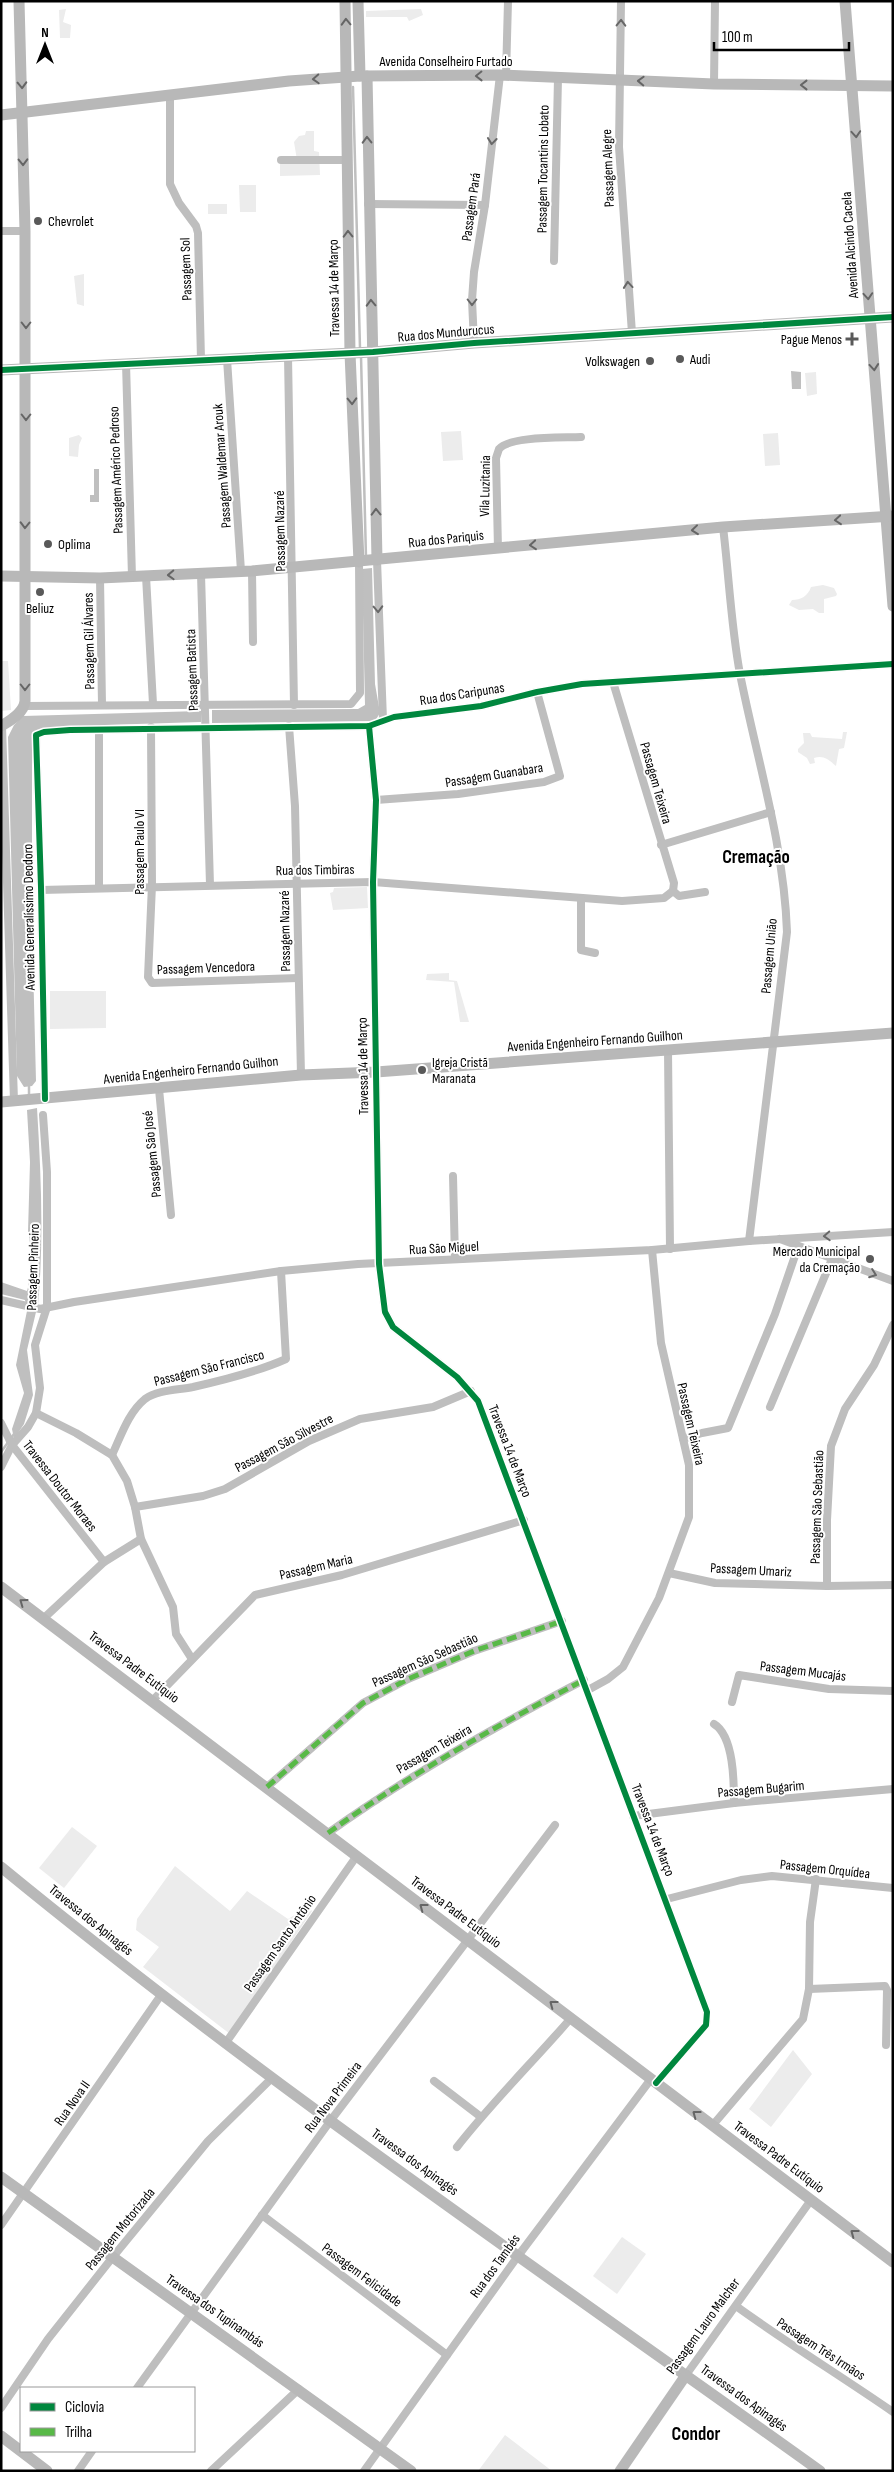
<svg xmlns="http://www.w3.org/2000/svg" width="894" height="2472" font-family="'Sofia Sans Condensed',sans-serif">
  <rect width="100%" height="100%" fill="#fff"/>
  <g fill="#ececec">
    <polygon points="66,9 63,22 71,25 70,38 60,38 59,10"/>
    <polygon points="421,9 423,15 409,21 407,17 366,17 366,11"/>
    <polygon points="306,131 314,131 314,151 319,152 320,175 280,176 280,160 297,160 294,142 299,136 305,135"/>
    <polygon points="239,185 256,185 256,212 240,212"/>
    <rect x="208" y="204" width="19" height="10"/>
    <polygon points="84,274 84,306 77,304 74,276"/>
    <polygon points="816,372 817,394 807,396 805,373"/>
    <polygon points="461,431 463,460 443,461 441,432"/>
    <polygon points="778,433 780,465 765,466 763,434"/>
    <polygon points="79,435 82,438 79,445 78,457 69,456 69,438"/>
    <path d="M823 585 834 588 837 594 836 596 824 599V613H819L813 609 799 610 789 605 792 600C801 600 808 596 811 587Z"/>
    <polygon points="1,661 8,661 11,710 1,711"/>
    <path d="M843 732H847L844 748 839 749 836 766C829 760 824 755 814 758L815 763 810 764 807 758 798 752V749L804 743 803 733H810L812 737 842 739Z"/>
    <polygon points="367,887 368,908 333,910 330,893 333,892 334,888"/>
    <polygon points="449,973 449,980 457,981 469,1022 460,1022 454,982 426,980 427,974"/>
    <polygon points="50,991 106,991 106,1028 50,1029"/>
    <polygon points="72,1827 97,1846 64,1888 39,1868"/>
    <polygon points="175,1866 230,1911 247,1891 288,1919 308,1907 312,1911 230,2034 143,1967 159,1947 136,1930 137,1919"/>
    <polygon points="793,2050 812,2074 771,2127 749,2109"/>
    <polygon points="622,2237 646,2254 617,2294 593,2276"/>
    <polygon points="505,2435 552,2471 478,2471"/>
  </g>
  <g fill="#bfbfbf">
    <polygon points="791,371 801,372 801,389 792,389"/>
    <polygon points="94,469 99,469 99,502 90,502 90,495 94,495"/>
    <polygon points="372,568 375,684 380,713 375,721 212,723 212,710 358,709 365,705 362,569"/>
    <polygon points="201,711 201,722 105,725 37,730 32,736 32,923 36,1081 32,1086 24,1087 17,1076 8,737 14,725 23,716"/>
    <path d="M37 1108C41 1174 44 1239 38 1305H26L25 1300 1 1294V1282L27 1291C31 1280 32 1244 28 1232L30 1162 27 1110Z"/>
    <polygon points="27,1311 36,1312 27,1350 33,1395 24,1424 14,1439 12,1429 24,1393 16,1365"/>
  </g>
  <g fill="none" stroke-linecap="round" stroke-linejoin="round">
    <g stroke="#bfbfbf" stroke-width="2.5">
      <polyline points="353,87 360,348"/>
      <polyline points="361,356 366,558"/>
      <polyline points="29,1084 29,1096"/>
      <polyline points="1,1452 14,1434"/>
    </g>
    <g stroke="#bebebe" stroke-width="8">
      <polyline points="621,1 619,147 632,333"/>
      <polyline points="506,76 508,1"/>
      <polyline points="714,84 715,1"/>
      <polyline points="170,94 170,184 179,203 196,226 198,233 201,360"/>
      <polyline points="281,160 347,160"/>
      <polyline points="368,204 485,205"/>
      <polyline points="1,231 25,231"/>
      <polyline points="554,261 558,78"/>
      <polyline points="474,343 472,300 474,272 485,205 500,75"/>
      <polyline points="288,356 294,705"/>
      <polyline points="227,359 241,571"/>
      <polyline points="126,363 132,577"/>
      <path d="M723 527C729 576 731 626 740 674 757 760 784 844 787 932L749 1241"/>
      <path d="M498 549 496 458 499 449C509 436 563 438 581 437"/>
      <polyline points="377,560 383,720"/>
      <polyline points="252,571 253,642"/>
      <polyline points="201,574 210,885"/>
      <polyline points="146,576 153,704"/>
      <polyline points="100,578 102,705"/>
      <polyline points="613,682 674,883 673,891"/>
      <polyline points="24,706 351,704 360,693 359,562"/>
      <polyline points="2,726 14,1101"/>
      <polyline points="289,726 295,806 301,1075"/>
      <polyline points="369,726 376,800 373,882 379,1264 385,1312 393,1327 457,1377 478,1401 707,2012 706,2025 656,2083"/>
      <polyline points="151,727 152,885 148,977 152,983 298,978"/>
      <polyline points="99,729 99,887"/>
      <polyline points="376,800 458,794 544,782 560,776 537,692"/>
      <polyline points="661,845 771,812"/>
      <polyline points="41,890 373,882 622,901 664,898 673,891 679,896 705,892"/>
      <polyline points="581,899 581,950 595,953"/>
      <polyline points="668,1050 670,1249"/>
      <polyline points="159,1089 171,1215"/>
      <polyline points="45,1099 41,887 36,735 44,732 70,730 369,726 394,717 481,706 537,692 582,684 893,664"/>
      <polyline points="453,1176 455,1259"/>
      <polyline points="780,1239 893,1281"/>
      <polyline points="1,1300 40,1309 74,1302 281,1271 358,1264 652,1250 749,1241 893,1232"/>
      <polyline points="770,1407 832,1259"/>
      <polyline points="36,1413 76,1433 112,1455 127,1481 135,1507 141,1539 173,1607 176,1634 192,1659"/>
      <polyline points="1,1423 10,1441"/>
      <polyline points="683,1439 702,1433 728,1428 775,1314 798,1247"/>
      <polyline points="12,1445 104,1562"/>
      <path d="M112 1455C121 1436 128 1413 145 1399 157 1390 178 1390 193 1387 224 1380 257 1372 286 1359L281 1271"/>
      <polyline points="1,1467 12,1445 28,1427 36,1413 40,1388 35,1345 47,1307 47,1172 43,1115"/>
      <polyline points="135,1507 203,1496 225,1489 309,1441 360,1419 433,1407 471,1391"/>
      <polyline points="669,1573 715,1583 827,1586 893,1585"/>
      <polyline points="827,1586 827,1520 831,1446 845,1409 874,1365 893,1325"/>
      <polyline points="44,1618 104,1562 141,1539"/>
      <polyline points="588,1690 608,1679 623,1667 659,1598 689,1517 689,1465 661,1343 652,1250"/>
      <polyline points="153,1700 255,1595 342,1575 524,1520"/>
      <polyline points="732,1702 739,1675 829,1689 893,1691"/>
      <path d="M714 1724C734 1736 734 1783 734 1803"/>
      <polyline points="267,1787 363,1703 408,1679 474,1651 562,1621"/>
      <polyline points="633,1816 734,1803 893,1789"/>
      <path d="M328 1833C409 1775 496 1726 584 1680"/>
      <polyline points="667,1899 741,1880 772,1876 893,1888"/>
      <polyline points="809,1989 885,1986 887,1990 886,2045"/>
      <polyline points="225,2044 356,1857"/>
      <polyline points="434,2081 481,2117"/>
      <polyline points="712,2126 803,2019 809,1989 810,1922 816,1879"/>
      <path d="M457 2147C493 2101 533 2062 571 2018"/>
      <polyline points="262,2215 447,2355"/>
      <polyline points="1,2225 161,1995"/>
      <path d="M736 2306C787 2343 841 2376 893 2412"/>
      <polyline points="686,2375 811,2200"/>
      <polyline points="137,2388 331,2120 555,1825"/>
      <polyline points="1,2408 48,2339 112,2258 208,2141 272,2078"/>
      <polyline points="78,2471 92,2451"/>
      <polyline points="211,2471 299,2389"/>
      <polyline points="364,2471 518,2256 651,2079"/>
    </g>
    <g stroke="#b8b8b8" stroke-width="11">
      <polyline points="345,1 350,353 359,562"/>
      <polyline points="358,1 360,76"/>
      <polyline points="845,1 893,606"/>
      <polyline points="367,76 377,560"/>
      <polyline points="1,115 289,81 360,76 500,75 714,84 893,86"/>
      <polyline points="1,370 373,352 474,343 893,317"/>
      <polyline points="1,576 100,578 252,571 723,527 893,516"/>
      <path d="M1 726C10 721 24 713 25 701V231L19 1"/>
      <polyline points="1,1102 301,1075 376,1072 893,1033"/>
      <polyline points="1,1587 893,2262"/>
      <path d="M1 1867C263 2082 544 2273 820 2471"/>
      <polyline points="1,2177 411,2471"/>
      <polyline points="1,2436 47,2471"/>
      <polyline points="620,2471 686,2375"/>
    </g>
    <polyline stroke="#bebebe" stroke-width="8" points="10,1441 13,1444"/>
    <g stroke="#58b947" stroke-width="5" stroke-dasharray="10 5" stroke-linecap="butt">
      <polyline points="267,1787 363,1703 408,1679 474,1651 562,1621"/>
      <path d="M328 1833C409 1775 496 1726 584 1680"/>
    </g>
    <g stroke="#fff" stroke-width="9">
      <g id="cycleway">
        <polyline points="1,370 373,352 474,343 893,317"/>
        <polyline points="369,726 376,800 373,882 379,1264 385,1312 393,1327 457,1377 478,1401 707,2012 706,2025 656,2083"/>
        <polyline points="45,1099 41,887 36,735 44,732 70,730 369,726 394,717 481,706 537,692 582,684 893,664"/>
      </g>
    </g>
    <use href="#cycleway" stroke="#00873e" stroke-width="6"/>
  </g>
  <defs><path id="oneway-chevron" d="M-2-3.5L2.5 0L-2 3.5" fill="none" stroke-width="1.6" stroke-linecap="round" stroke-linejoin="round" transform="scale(1.25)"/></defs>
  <g stroke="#656565">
    <use href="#oneway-chevron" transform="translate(346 22) rotate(-92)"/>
    <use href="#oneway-chevron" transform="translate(479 76) rotate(179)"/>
    <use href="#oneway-chevron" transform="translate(316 79) rotate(177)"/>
    <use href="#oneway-chevron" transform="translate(641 81) rotate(-178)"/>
    <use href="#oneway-chevron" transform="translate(22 85) rotate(88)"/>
    <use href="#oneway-chevron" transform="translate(804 85) rotate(-180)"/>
    <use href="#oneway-chevron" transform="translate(856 134) rotate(86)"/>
    <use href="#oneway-chevron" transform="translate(367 140) rotate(-91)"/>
    <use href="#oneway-chevron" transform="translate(23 162) rotate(89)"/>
    <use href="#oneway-chevron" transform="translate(348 234) rotate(-91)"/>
    <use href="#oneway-chevron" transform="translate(868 296) rotate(86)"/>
    <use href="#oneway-chevron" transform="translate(371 303) rotate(-92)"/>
    <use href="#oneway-chevron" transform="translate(26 325) rotate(90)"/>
    <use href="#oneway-chevron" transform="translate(874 367) rotate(85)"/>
    <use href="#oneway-chevron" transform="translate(352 401) rotate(88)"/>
    <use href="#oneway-chevron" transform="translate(26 417) rotate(90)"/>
    <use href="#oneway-chevron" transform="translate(376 512) rotate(-91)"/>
    <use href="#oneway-chevron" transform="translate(838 520) rotate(175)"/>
    <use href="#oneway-chevron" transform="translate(25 525) rotate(91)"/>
    <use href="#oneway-chevron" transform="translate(695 530) rotate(174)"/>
    <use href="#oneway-chevron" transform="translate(533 545) rotate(175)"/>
    <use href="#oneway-chevron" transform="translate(171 575) rotate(178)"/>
    <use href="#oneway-chevron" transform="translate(25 687) rotate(90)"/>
    <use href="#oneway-chevron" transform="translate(23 1602) rotate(-144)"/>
    <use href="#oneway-chevron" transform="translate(423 1907) rotate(-143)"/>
    <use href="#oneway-chevron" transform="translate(553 2004) rotate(-143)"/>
    <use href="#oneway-chevron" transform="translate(696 2114) rotate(-143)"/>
    <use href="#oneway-chevron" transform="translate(854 2233) rotate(-143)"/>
  </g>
  <g stroke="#686868">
    <use href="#oneway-chevron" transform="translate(621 23) rotate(-89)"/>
    <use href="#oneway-chevron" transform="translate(492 141) rotate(96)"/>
    <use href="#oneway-chevron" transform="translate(628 285) rotate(-95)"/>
    <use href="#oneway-chevron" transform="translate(472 302) rotate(90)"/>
    <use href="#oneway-chevron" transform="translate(378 609) rotate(88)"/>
    <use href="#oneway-chevron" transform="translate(827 1236) rotate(177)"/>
    <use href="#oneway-chevron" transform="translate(873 1274) rotate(20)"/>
  </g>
  <g fill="#595959" stroke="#fff" stroke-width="2">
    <circle cx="38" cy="221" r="5"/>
    <path d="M849.5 331.5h5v5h5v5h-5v5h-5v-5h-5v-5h5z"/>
    <circle cx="680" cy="359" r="5"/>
    <circle cx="650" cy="361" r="5"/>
    <circle cx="48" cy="544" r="5"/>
    <circle cx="40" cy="592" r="5"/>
    <circle cx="422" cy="1070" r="5"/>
    <circle cx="870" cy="1259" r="5"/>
  </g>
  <g text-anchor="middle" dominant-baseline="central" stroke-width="4" stroke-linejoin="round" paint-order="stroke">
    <g font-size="14" fill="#000" stroke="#fff">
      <text x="446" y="61">Avenida Conselheiro Furtado</text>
      <text transform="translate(608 168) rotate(-92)">Passagem Alegre</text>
      <text transform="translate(543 169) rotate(-89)">Passagem Tocantins Lobato</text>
      <text transform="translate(471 207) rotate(-82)">Passagem Pará</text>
      <text transform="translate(850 245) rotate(-94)">Avenida Alcindo Cacela</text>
      <text transform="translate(186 269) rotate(-92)">Passagem Sol</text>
      <text transform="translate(334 288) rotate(-91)">Travessa 14 de Março</text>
      <text transform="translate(446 333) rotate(-5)">Rua dos Mundurucus</text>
      <text transform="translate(222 466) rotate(-94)">Passagem Waldemar Arouk</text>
      <text transform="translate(116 470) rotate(-92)">Passagem Américo Pedroso</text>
      <text transform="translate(485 486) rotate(-89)">Vila Luzitania</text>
      <text transform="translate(280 531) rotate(-91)">Passagem Nazaré</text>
      <text transform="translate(446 539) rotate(-6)">Rua dos Pariquis</text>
      <text transform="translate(89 641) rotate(-91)">Passagem Gil Álvares</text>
      <text transform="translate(192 670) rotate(-92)">Passagem Batista</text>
      <text transform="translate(462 694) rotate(-9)">Rua dos Caripunas</text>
      <text transform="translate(494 775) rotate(-9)">Passagem Guanabara</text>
      <text transform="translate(656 783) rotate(74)">Passagem Teixeira</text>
      <text transform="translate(139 852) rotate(-90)">Passagem Paulo VI</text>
      <text transform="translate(315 870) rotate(-1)">Rua dos Timbiras</text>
      <text transform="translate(29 917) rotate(-91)">Avenida Generalíssimo Deodoro</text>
      <text transform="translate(285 931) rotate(-91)">Passagem Nazaré</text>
      <text transform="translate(769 956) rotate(-85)">Passagem União</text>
      <text transform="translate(206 968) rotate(-2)">Passagem Vencedora</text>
      <text transform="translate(595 1041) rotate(-4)">Avenida Engenheiro Fernando Guilhon</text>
      <text transform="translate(363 1066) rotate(-91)">Travessa 14 de Março</text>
      <text transform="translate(191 1070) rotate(-6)">Avenida Engenheiro Fernando Guilhon</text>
      <text transform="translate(152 1154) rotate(-96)">Passagem São José</text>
      <text transform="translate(444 1248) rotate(-3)">Rua São Miguel</text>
      <text transform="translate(33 1267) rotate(-88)">Passagem Pinheiro</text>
      <text transform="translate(209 1368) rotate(-14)">Passagem São Francisco</text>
      <text transform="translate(691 1424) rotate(77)">Passagem Teixeira</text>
      <text transform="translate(284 1443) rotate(-28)">Passagem São Silvestre</text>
      <text transform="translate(510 1451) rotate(69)">Travessa 14 de Março</text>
      <text transform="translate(60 1486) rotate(52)">Travessa Doutor Moraes</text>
      <text transform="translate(817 1507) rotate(-88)">Passagem São Sebastião</text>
      <text transform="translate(316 1567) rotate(-13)">Passagem Maria</text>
      <text transform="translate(751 1570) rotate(3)">Passagem Umariz</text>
      <text transform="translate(425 1660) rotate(-24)">Passagem São Sebastião</text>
      <text transform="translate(134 1667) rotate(37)">Travessa Padre Eutíquio</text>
      <text transform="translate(803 1671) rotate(7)">Passagem Mucajás</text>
      <text transform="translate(434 1749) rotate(-30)">Passagem Teixeira</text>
      <text transform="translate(761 1789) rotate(-5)">Passagem Bugarim</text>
      <text transform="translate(653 1830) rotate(69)">Travessa 14 de Março</text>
      <text transform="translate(825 1869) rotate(6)">Passagem Orquídea</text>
      <text transform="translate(456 1912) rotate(37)">Travessa Padre Eutíquio</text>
      <text transform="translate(91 1920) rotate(39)">Travessa dos Apinagés</text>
      <text transform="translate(280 1943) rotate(-55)">Passagem Santo Antônio</text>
      <text transform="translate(333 2097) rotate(-53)">Rua Nova Primeira</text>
      <text transform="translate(72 2103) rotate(-55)">Rua Nova II</text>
      <text transform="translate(779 2157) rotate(37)">Travessa Padre Eutíquio</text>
      <text transform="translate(415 2162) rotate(36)">Travessa dos Apinagés</text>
      <text transform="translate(120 2229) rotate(-51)">Passagem Motorizada</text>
      <text transform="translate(495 2266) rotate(-54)">Rua dos Tambés</text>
      <text transform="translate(362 2275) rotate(37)">Passagem Felicidade</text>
      <text transform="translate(215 2311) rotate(35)">Travessa dos Tupinambás</text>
      <text transform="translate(703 2326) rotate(-54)">Passagem Lauro Malcher</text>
      <text transform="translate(821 2349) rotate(33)">Passagem Três Irmãos</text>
      <text transform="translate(744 2398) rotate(36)">Travessa dos Apinagés</text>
    </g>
    <g font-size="14" fill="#000" stroke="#fff" text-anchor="start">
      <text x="48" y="221">Chevrolet</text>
      <text x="842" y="339" text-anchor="end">Pague Menos</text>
      <text x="690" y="359">Audi</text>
      <text x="640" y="361" text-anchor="end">Volkswagen</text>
      <text x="58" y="544">Oplima</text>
      <text x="40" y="608" text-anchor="middle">Beliuz</text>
      <text x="432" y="1062">Igreja Cristã<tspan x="432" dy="16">Maranata</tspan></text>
      <text x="860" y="1251" text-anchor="end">Mercado Municipal<tspan x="860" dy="16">da Cremação</tspan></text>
    </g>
    <g font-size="19" font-weight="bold" fill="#000" stroke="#fff">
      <text x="756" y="857">Cremação</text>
      <text x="696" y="2434">Condor</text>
    </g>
  </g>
  <rect width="894" height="2472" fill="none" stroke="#000000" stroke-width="5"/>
  <rect x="20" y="2387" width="175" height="65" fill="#ffffff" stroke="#999999"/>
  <rect x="30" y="2403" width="25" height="8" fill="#00873e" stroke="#999999"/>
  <text x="65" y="2412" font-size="15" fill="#000000">Ciclovia</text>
  <rect x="30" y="2428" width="25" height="8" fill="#58b947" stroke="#999999"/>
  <text x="65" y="2437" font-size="15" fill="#000000">Trilha</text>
  <g transform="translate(45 45)" stroke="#ffffff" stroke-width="4" paint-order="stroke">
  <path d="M0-4L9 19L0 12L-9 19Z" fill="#000000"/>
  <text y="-8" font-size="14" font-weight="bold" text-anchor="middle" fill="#000000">N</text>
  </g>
  <path d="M714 42v8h135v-8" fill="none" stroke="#000000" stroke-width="2.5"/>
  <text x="722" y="42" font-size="15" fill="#000000" stroke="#ffffff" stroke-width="4" paint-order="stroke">100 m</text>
</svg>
